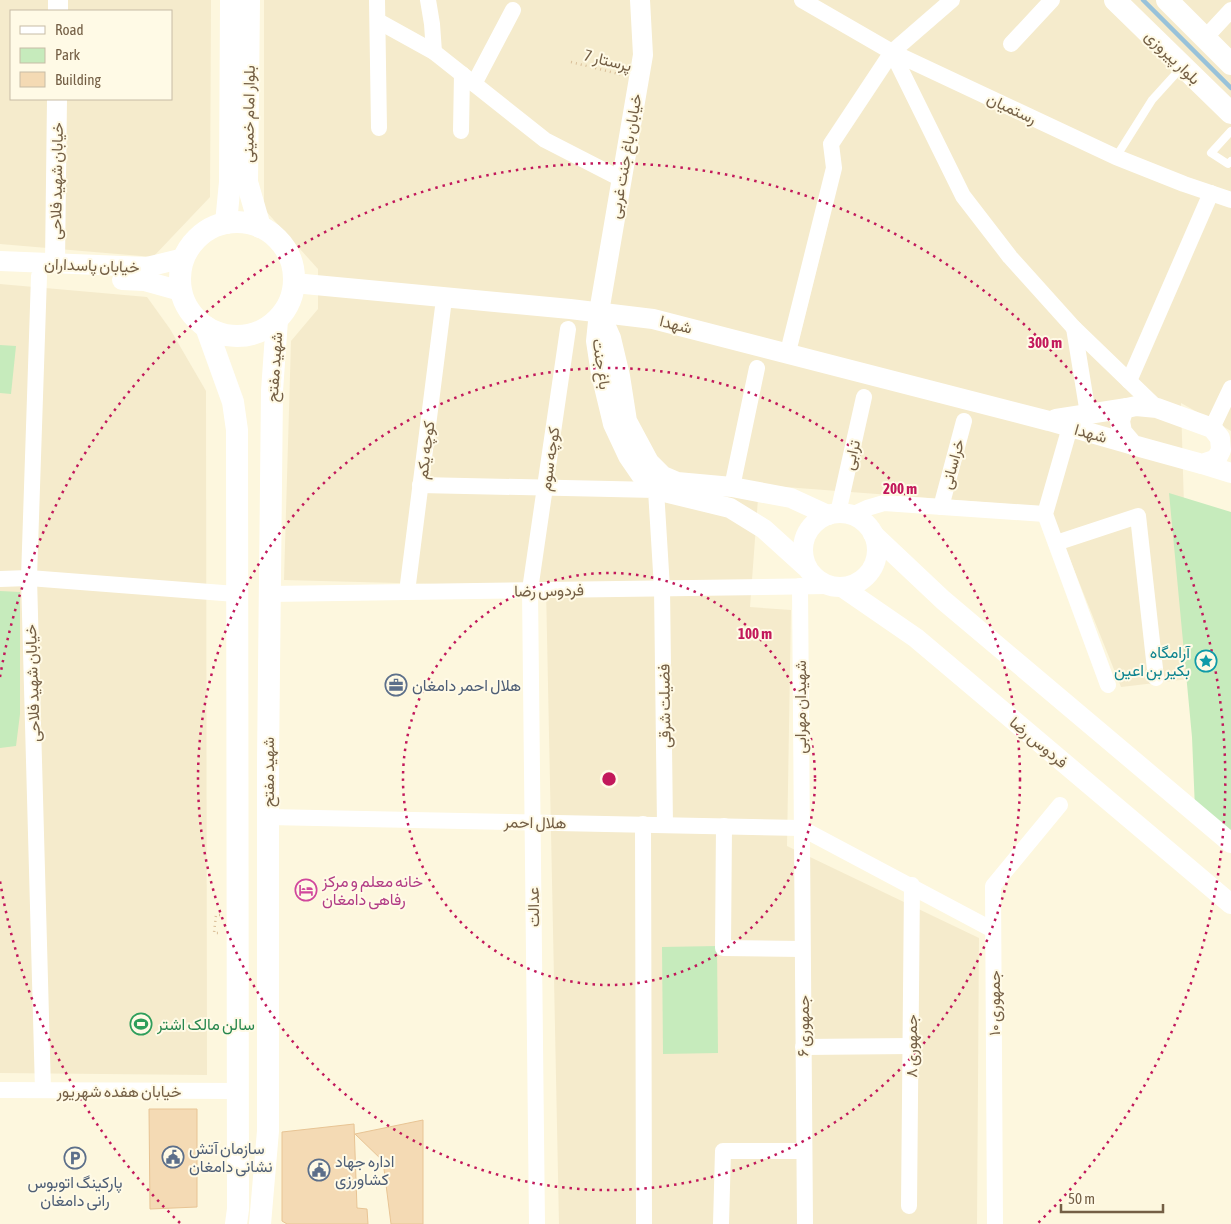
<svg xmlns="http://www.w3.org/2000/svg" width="1231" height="1224" font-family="'Asap Condensed',Vazirmatn,sans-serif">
  <rect width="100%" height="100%" fill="#fdf7de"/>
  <g fill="#f5ebcc" fill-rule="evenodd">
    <path d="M0 0H211L210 197 153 257 0 244ZM11 11H171V99H11Z"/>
    <polygon points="264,0 1231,0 1231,431 1181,403 1189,679 1121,687 1049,507 759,485 750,607 791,610 787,846 979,938 977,1224 559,1224 546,587 284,580 291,341 318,309 318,269 264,209"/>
    <polygon points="0,284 147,297 170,329 206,391 207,1075 0,1073"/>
  </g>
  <g fill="#c6ebbc">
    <polygon points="0,345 16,346 11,394 0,393"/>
    <polygon points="1169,493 1231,512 1231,835 1195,809 1192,737"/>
    <polygon points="0,591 20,592 20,714 16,746 0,748"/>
    <polygon points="717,946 718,1053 663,1054 662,947"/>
  </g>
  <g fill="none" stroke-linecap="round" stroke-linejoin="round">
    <polyline stroke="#98c2da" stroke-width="4.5" points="1143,0 1231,88"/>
  </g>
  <g fill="#f4dab4" stroke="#e8c494">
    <polygon points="149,1109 197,1109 197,1207 150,1209"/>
    <polygon points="423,1120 423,1224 391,1224 383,1161 355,1134"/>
    <polygon points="354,1124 357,1208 367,1209 368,1224 287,1224 282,1221 282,1132"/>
  </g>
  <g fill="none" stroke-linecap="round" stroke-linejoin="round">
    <g stroke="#d9be98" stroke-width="2.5" stroke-dasharray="1 4" stroke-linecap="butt">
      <polyline points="571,62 623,75"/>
      <polyline points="220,915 216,915 214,933 221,933"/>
    </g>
    <g stroke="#fff" stroke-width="8">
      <polyline points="1231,131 1211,153 1228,164 1231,161"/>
      <polyline points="1116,157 1152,100 1181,68"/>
    </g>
    <g stroke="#fff" stroke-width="16">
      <polyline points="377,0 379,128"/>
      <polyline points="428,0 432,24 434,52"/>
      <polyline points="802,0 892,52 1116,157 1184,184 1231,200"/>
      <polyline points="378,21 434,52 545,140 621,179"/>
      <polyline points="1205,38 1231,10"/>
      <polyline points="1011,44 1052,0"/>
      <polyline points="892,52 963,196 1010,257 1074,328 1157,408"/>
      <polyline points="474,84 513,10"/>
      <polyline points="461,131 462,74"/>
      <polyline points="39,276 29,578 43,1090"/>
      <polyline points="1074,328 1088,414"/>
      <polyline points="788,352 834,168 831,144 892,52 952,0"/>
      <polyline points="1129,381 1211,193"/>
      <polyline points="1070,427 1045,514 1108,685"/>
      <polyline points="1212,428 1231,388"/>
      <polyline points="420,485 656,490 662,588 665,825"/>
      <polyline points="732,487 757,368"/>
      <polyline points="941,507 964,421"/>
      <polyline points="838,513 864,397"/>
      <polyline points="852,515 867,508 884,503 1045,514"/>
      <polyline points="1056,543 1138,516 1156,678"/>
      <polyline points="0,579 29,578 236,594"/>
      <polyline points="800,586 805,1224"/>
      <polyline points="407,592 443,307"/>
      <polyline points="270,594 828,586"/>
      <polyline points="268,817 801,828 993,930"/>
      <polyline points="643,824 644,1224"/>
      <polyline points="724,826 723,948 802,949"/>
      <polyline points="803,1047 911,1046"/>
      <polyline points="0,1090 238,1091"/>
      <polyline points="909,1206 912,885"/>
      <polyline points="537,1224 530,590 568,329"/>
      <polyline points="721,1224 723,1151 804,1151"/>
      <polyline points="995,1224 993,886 1060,805"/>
    </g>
    <g stroke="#fff" stroke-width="20">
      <polyline points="640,0 643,55 599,312 596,341 601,374 613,424 628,456 641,475 656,490 730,508 764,529 806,567"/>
      <polyline points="58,11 58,0"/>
      <polyline points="0,261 147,267 184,258"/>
      <polyline points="55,263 57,99"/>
      <polyline points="122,280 145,281 181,291"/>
      <polyline points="294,283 570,309 653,319 1049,421 1133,445"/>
      <polyline points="600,313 611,338 620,376 627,421 649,462 663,476 677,482 732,487 791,498 828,515"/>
      <polygon points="1136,406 1157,408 1212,428 1220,438 1221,450 1218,456 1214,460 1202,464 1133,445 1122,432 1120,421 1123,411 1127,408"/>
      <polyline points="1056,419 1127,408"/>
      <polyline points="1202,464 1231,473"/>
      <circle cx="840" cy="550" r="37"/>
      <polyline points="873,534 943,600 1231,843"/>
      <polyline points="842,587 916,638 1231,904"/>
    </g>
    <g stroke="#fff" stroke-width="22">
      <polyline points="249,0 247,182 260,227"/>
      <polyline points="1115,0 1231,113"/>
      <polyline points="1167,0 1231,64"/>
      <circle cx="237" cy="279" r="57"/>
      <polyline points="226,223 230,182 231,0"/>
      <polyline points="206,327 233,402 237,430 238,1209 236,1224"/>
      <polyline points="260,1224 268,1131 268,762 272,391 277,320"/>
    </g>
  </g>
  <g fill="none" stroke="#c2185b" stroke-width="2.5" stroke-dasharray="2.5 5">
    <circle cx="609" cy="779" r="206"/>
    <circle cx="609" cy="779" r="411"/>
    <path d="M180 1223A617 617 0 0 1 0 881M0 677A617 617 0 1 1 1038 1223"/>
  </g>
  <defs>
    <g id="sight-ring" transform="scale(1.125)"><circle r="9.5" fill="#fffae6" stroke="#0f9aa8" stroke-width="1.5"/><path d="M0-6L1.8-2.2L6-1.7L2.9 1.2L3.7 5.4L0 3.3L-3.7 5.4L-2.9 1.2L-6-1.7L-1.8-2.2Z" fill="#0f9aa8"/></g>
    <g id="office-ring" transform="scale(1.125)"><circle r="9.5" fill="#fffae6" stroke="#5c6f8a" stroke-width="1.5"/><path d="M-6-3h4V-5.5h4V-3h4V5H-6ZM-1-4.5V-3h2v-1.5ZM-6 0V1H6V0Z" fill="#5c6f8a"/></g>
    <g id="hotel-ring" transform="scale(1.125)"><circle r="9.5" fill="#fffae6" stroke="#d1479c" stroke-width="1.5"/><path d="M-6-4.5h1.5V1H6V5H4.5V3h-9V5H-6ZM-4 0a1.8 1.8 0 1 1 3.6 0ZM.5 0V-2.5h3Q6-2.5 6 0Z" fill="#d1479c"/></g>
    <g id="stadium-ring" transform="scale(1.125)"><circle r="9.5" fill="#fffae6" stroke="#2e9e5b" stroke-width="1.5"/><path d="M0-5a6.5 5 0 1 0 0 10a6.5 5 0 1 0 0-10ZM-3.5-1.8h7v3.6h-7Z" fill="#2e9e5b"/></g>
    <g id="civic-ring" transform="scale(1.125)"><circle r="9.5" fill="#fffae6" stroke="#5c6f8a" stroke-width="1.5"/><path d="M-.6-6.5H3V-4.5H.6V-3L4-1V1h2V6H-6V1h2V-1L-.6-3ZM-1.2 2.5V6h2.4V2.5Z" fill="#5c6f8a"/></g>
    <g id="parking-ring" transform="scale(1.125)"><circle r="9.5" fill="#fffae6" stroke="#5c6f8a" stroke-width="1.5"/><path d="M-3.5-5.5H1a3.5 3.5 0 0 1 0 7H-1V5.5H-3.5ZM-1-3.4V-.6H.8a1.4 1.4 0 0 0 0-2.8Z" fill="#5c6f8a"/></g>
  </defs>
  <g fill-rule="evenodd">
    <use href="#sight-ring" x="1206" y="661"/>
    <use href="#office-ring" x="396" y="685"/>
    <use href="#hotel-ring" x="306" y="890"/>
    <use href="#stadium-ring" x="141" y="1024"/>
    <use href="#civic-ring" x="173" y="1157"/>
    <use href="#parking-ring" x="75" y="1158"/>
    <use href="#civic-ring" x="319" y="1170"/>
  </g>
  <g text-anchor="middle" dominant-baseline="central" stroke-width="4" stroke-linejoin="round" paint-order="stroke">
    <g font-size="16" fill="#745f45" stroke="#fffae6">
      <text transform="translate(1173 57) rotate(44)">بلوار پیروزی</text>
      <text transform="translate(608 60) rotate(14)">پرستار 7</text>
      <text transform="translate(1012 108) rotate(25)">رستمیان</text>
      <text transform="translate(248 114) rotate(-89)">بلوار امام خمینی</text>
      <text transform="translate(625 156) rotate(-80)">خیابان باغ جنت غربی</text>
      <text transform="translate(56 181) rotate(-89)">خیابان شهید فلاحی</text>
      <text transform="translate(92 265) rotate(2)">خیابان پاسداران</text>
      <text transform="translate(676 324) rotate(14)">شهدا</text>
      <text transform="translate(602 364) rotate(82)">باغ جنت</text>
      <text transform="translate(274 367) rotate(-86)">شهید مفتح</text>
      <text transform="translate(1091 433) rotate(16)">شهدا</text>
      <text transform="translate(425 450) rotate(-83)">کوچه یکم</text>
      <text transform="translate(851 455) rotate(-77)">ترابی</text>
      <text transform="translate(549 459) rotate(-82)">کوچه سوم</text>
      <text transform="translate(952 464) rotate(-75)">خراسانی</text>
      <text transform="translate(549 590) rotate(-1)">فردوس رضا</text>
      <text transform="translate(32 683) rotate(-92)">خیابان شهید فلاحی</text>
      <text transform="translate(664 706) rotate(-91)">فضیلت شرقی</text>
      <text transform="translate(800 707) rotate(-90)">شهیدان مهرابی</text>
      <text transform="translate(1039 742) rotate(40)">فردوس رضا</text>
      <text transform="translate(268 772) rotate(-90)">شهید مفتح</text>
      <text transform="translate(535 822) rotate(1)">هلال احمر</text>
      <text transform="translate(533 907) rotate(-91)">عدالت</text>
      <text transform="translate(994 1003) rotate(-90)">جمهوری ۱۰</text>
      <text transform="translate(803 1026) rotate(-90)">جمهوری ۶</text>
      <text transform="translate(911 1046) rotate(-90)">جمهوری ۸</text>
      <text x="119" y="1091">خیابان هفده شهریور</text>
    </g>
    <g font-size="16" fill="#0d838f" stroke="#fffae6" text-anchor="end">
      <text x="1190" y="652">آرامگاه<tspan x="1190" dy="18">بکیر بن اعین</tspan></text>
    </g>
    <g font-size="16" fill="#4e5e75" stroke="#fffae6" text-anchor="start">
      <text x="412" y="685">هلال احمر دامغان</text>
      <text x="189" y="1148">سازمان آتش<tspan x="189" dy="18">نشانی دامغان</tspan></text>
      <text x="335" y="1161">اداره جهاد<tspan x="335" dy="18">کشاورزی</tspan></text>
      <text x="75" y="1182" text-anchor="middle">پارکینگ اتوبوس<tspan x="75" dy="18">رانی دامغان</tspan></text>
    </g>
    <g font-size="16" fill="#b23c85" stroke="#fffae6" text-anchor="start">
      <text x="322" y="881">خانه معلم و مرکز<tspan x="322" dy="18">رفاهی دامغان</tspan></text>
    </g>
    <g font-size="16" fill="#27864d" stroke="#fffae6" text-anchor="start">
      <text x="157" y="1024">سالن مالک اشتر</text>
    </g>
  </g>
  <circle cx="609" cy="779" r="8" fill="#c2185b" stroke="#fffae6" stroke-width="2.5"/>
  <g font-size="15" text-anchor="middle" font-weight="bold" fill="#c2185b" stroke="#fffae6" stroke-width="4" stroke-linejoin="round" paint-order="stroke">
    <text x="1045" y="348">300 m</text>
    <text x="900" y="494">200 m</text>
    <text x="755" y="639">100 m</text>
  </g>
  <rect x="10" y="10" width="162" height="90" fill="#fffae6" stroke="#c7bca6"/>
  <rect x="20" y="26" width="25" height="8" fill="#ffffff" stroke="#c7bca6"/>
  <text x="55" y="35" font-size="15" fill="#745f45">Road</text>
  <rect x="20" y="48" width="25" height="15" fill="#c6ebbc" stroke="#c7bca6"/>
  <text x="55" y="60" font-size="15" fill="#745f45">Park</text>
  <rect x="20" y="72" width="25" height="15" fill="#f4dab4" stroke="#c7bca6"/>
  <text x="55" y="85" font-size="15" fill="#745f45">Building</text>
  <path d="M1061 1204v8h102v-8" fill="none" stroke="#745f45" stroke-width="2.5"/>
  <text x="1068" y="1204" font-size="15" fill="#745f45" stroke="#fffae6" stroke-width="4" paint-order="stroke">50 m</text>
</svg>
